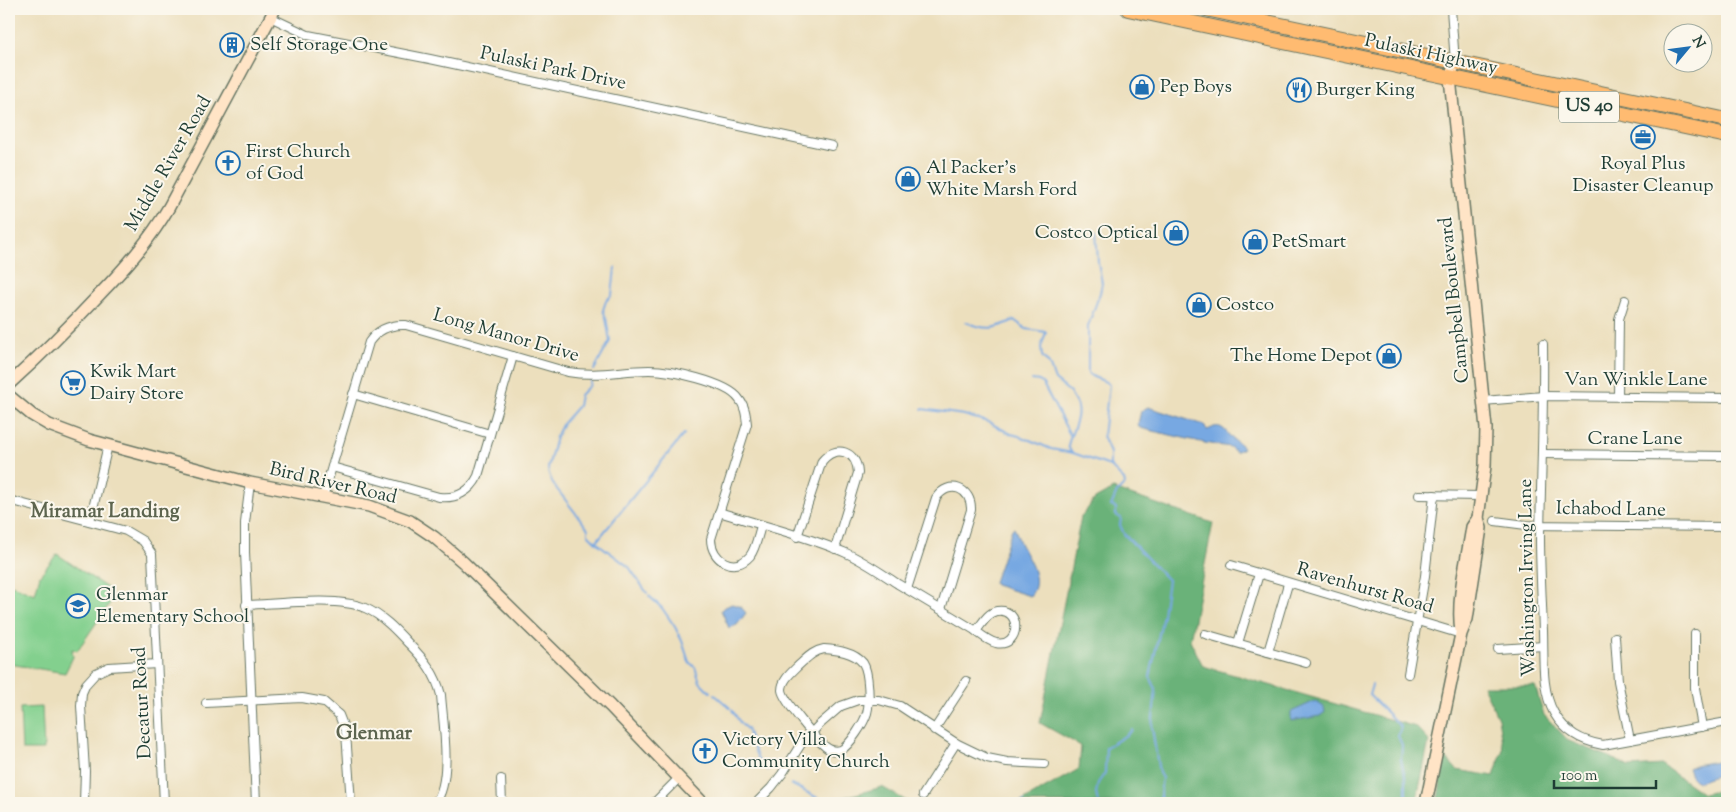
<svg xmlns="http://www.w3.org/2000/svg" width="1736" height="812" font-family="'Sorts Mill Goudy',serif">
  <rect width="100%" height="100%" fill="#fbf7ec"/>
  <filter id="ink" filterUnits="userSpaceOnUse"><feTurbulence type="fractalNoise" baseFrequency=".02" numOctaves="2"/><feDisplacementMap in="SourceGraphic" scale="10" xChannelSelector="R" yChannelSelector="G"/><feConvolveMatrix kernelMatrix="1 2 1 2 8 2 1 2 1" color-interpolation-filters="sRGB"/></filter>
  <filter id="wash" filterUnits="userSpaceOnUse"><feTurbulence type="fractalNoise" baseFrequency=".0096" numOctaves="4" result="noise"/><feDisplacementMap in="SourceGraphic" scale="20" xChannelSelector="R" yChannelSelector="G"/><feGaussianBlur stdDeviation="1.12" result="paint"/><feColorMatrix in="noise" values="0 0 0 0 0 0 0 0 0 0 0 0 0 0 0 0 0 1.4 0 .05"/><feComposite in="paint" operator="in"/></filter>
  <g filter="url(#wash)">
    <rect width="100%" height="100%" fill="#ecdfbd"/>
    <g fill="#83d08e" stroke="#518661">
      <polygon points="57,554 110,590 112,600 77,651 72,649 73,657 65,673 9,664 9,584 35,594 40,575"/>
      <polygon points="42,707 44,750 22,750 20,708"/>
    </g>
    <g fill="#6ab279" stroke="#447856">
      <polygon points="1113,489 1213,523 1190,640 1203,666 1416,727 1429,741 1416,803 1019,803 1079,769 1081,746 1040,723 1081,517 1095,499"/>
      <polygon points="1483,686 1535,686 1544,715 1569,741 1610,757 1629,767 1662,765 1703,794 1727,788 1727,803 1437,803 1445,757 1457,770 1494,776 1503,749 1498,718"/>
      <polygon points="882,787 910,803 801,803 833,800"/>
    </g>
    <g fill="#77a8e2" stroke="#4b728b">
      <path d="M1148 407 1204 425 1207 430C1210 429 1212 428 1214 427 1224 424 1228 436 1234 440 1238 443 1241 444 1243 448L1236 452 1230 447 1205 443 1140 428 1138 424 1141 411Z"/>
      <path d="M1014 528C1017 533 1018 538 1020 543 1028 559 1044 580 1030 596L995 585 994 582 1012 529Z"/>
      <polygon points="732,604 741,607 746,613 737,625 729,628 721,610 723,608"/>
      <polygon points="1315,701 1324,707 1325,712 1320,716 1291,721 1291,712"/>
      <polygon points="1727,759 1727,772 1697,782 1691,776 1688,768 1695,765"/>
    </g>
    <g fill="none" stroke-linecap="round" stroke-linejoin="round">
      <g stroke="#77a8e2" stroke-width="2">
        <path d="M1096 232 1098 262 1102 283 1100 293 1088 326V373C1094 380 1104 378 1109 385L1103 436 1110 453V466"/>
        <path d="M966 322C986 331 996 329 1014 320L1026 329 1046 332 1041 347 1042 356 1049 364 1055 380 1070 392C1071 398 1076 401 1077 407 1080 421 1070 433 1068 446L1071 452"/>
        <polyline points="594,370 610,341 606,318 603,310 606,301 612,295 615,268"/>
        <polyline points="591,376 590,385 580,395 578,406 563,423 556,437 548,468 549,474 553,484 588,529 588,534 596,542 629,567 647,593"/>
        <polyline points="1032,380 1039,381 1043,384 1070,435"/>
        <polyline points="922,409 964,415 988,422 1011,434 1019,436 1024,439 1030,440 1051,449 1073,453 1110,466 1124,480 1125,484 1117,492 1111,506 1116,508 1116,515 1121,518 1120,525 1124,534 1168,580 1163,615 1150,677 1156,689 1152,727 1159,773 1162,778 1160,795 1162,803"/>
        <polyline points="596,542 684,434"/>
        <polyline points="649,596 662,608 675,627 682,641 689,662 695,667 700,682 710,692"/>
        <polyline points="1372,685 1369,695 1401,727 1398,736 1402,745 1401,760 1406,780 1406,802"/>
        <polyline points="714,694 730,708"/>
        <polyline points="732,710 741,724 747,729 758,760 768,770"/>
        <polyline points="791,784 827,803"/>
        <polyline points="1021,803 1024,801"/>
        <path d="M1098 803 1096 793 1098 783 1105 773 1106 747C1116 741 1124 738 1132 730"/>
        <polyline points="1401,803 1405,802 1407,803"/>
      </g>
    </g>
  </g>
  <g filter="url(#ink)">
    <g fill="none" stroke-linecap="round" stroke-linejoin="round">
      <g stroke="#677664" stroke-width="10">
        <g id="street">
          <polyline points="1451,9 1455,62"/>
          <polyline points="270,17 308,35 430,59 832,146"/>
          <path d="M1543 344C1544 408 1541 472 1540 537 1540 568 1542 600 1543 631 1544 657 1541 690 1554 713 1565 732 1581 741 1603 745L1727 722"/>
          <polyline points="353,394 490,434"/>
          <polyline points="1618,396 1619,319 1625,300"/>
          <polyline points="1483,401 1544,396 1727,398"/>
          <polyline points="1542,454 1727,456"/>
          <path d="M332 467 439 497C456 499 470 492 478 476L513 356"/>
          <polyline points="250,483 245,523 245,552 256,803"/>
          <polyline points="1419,495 1481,496"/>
          <path d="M323 497 369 342C378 329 390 324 406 325L568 372C597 377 621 370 649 370 670 370 727 382 739 399 745 406 746 415 747 424L711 539C711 560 734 574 750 556 756 548 758 535 761 526"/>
          <polyline points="9,500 126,531 143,541 152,554 164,803"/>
          <path d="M719 512C760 525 807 536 846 553 864 561 881 573 898 584 923 599 948 614 973 629 980 634 988 641 996 643 1021 648 1022 607 997 611 987 613 982 624 976 631"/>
          <polyline points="90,521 108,445"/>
          <polyline points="1495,521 1526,525 1727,527"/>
          <path d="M797 537 822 461C836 444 857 451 858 473L835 549"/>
          <polyline points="1231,565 1461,634"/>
          <path d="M907 589 936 498C949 479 972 488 971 510L941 609"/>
          <path d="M246 605C277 604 338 596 365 608 382 615 396 630 409 644 424 659 436 674 441 695 443 723 453 781 435 803"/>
          <polyline points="1205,634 1306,663"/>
          <polyline points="1695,634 1695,688 1702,727"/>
          <polyline points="1615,637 1618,681 1630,740"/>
          <polyline points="1238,643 1259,574"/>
          <path d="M824 649C837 650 854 652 863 663 869 672 870 703 867 713 864 723 850 745 841 750 837 751 833 751 829 749 820 745 783 700 782 690 782 680 792 672 799 665 807 658 813 651 824 649Z"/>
          <polyline points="1498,649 1543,646"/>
          <polyline points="1268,652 1288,584"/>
          <polyline points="1408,674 1425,576 1434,495"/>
          <polyline points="206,703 302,698 324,702 339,715 346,733 351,803"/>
          <polyline points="934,730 966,681"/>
          <polyline points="501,779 502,803"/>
          <polyline points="923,795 956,743"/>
          <polyline points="84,803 85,771 81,706 82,693 86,684 96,673 109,667 157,664"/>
          <polyline points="654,803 679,778"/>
          <polyline points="756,803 771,788 782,774 801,744 819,725 841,706 858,700 879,700 900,706 956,743 987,758 1007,762 1044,764"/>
        </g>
      </g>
      <g stroke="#677664" stroke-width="14">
        <g id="secondary">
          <path d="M9 384C40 356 70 326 99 295 125 268 150 240 169 207L275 9"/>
          <polyline points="9,396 32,415 49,425 89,440 250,483 369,506 410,521 434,537 463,562 610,706 703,803"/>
          <path d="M1461 631C1456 598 1467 561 1472 527L1478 518"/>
          <polyline points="1426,803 1461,634 1467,619 1481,528 1478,518 1485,466 1486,428 1450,78 1455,62"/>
        </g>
      </g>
      <g stroke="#677664" stroke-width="16">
        <g id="highway">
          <polyline points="1128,9 1727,136"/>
          <polyline points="1206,9 1727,120"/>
        </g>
      </g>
      <use href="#street" stroke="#fff" stroke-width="8"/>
      <use href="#secondary" stroke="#ffe4c6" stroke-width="11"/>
      <use href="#highway" stroke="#ffbb71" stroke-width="14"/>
    </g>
  </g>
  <defs>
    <g id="building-ring" transform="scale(1.25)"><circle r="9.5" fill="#fbf7ec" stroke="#1f6fb2" stroke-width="1.5"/><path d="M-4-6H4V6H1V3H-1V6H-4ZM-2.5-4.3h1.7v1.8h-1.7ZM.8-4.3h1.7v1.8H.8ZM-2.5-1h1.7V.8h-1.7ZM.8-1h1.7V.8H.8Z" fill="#1f6fb2"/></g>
    <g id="shop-ring" transform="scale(1.25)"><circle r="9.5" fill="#fbf7ec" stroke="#1f6fb2" stroke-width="1.5"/><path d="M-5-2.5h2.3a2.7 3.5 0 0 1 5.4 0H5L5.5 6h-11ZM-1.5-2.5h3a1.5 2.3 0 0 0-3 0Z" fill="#1f6fb2"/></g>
    <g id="restaurant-ring" transform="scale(1.25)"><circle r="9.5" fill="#fbf7ec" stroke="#1f6fb2" stroke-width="1.5"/><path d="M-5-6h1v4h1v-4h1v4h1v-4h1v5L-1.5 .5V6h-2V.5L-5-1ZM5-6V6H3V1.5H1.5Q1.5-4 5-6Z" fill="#1f6fb2"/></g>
    <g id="office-ring" transform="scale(1.25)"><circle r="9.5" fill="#fbf7ec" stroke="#1f6fb2" stroke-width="1.5"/><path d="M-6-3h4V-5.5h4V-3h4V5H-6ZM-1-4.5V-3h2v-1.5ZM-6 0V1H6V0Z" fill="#1f6fb2"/></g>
    <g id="church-ring" transform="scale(1.25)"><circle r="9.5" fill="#fbf7ec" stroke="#1f6fb2" stroke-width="1.5"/><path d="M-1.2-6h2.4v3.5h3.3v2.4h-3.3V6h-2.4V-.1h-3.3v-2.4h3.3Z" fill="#1f6fb2"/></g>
    <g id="supermarket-ring" transform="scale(1.25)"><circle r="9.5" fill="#fbf7ec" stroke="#1f6fb2" stroke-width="1.5"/><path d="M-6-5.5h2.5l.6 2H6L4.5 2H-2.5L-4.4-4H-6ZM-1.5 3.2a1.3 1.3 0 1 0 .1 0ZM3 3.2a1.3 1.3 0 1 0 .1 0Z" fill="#1f6fb2"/></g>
    <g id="school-ring" transform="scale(1.25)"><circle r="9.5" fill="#fbf7ec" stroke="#1f6fb2" stroke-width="1.5"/><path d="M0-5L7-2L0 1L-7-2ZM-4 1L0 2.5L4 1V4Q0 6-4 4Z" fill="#1f6fb2"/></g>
  </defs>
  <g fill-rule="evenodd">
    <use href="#building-ring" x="232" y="45"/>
    <use href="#shop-ring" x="1142" y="87"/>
    <use href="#restaurant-ring" x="1299" y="90"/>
    <use href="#office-ring" x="1643" y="137"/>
    <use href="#church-ring" x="228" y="163"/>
    <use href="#shop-ring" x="908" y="179"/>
    <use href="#shop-ring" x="1176" y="233"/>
    <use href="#shop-ring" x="1255" y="242"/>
    <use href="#shop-ring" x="1199" y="305"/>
    <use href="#shop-ring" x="1389" y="356"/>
    <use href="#supermarket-ring" x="73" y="383"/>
    <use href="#school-ring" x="78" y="606"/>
    <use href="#church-ring" x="705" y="751"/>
  </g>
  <g text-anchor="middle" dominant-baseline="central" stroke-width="4" stroke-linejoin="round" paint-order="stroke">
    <rect fill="#fbf7ec" stroke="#61756b" stroke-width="1" x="1559" y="91.5" width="60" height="31" rx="4"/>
    <g font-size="18" font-weight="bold" fill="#1f3d34">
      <text x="1589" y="107">US 40</text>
    </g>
    <g font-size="19" fill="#1f3d34" stroke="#fbf7ec" text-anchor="start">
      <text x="250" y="45">Self Storage One</text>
      <text x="1160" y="87">Pep Boys</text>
      <text x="1316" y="90">Burger King</text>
      <text x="246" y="152">First Church<tspan x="246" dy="22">of God</tspan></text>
      <text x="1643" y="164" text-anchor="middle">Royal Plus<tspan x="1643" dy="22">Disaster Cleanup</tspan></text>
      <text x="926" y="168">Al Packer's<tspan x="926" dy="22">White Marsh Ford</tspan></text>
      <text x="1158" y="233" text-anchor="end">Costco Optical</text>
      <text x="1272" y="242">PetSmart</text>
      <text x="1216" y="305">Costco</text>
      <text x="1372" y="356" text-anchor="end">The Home Depot</text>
      <text x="90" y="372">Kwik Mart<tspan x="90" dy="22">Dairy Store</tspan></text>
      <text x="96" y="595">Glenmar<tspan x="96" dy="22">Elementary School</tspan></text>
      <text x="722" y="740">Victory Villa<tspan x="722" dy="22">Community Church</tspan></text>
    </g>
    <g font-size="19" fill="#1f3d34" stroke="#fbf7ec">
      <text transform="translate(1431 55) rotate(12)">Pulaski Highway</text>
      <text transform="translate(553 69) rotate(12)">Pulaski Park Drive</text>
      <text transform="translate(169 164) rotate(-60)">Middle River Road</text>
      <text transform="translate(1455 300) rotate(-96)">Campbell Boulevard</text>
      <text transform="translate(506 336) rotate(16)">Long Manor Drive</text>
      <text x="1636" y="380">Van Winkle Lane</text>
      <text x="1635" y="439">Crane Lane</text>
      <text transform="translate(333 484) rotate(13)">Bird River Road</text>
      <text transform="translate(1611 510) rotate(1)">Ichabod Lane</text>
      <text transform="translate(1528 578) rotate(-91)">Washington Irving Lane</text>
      <text transform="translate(1365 589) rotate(16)">Ravenhurst Road</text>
      <text transform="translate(143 703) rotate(-93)">Decatur Road</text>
    </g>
    <g font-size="20" font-weight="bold" fill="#5d654f" stroke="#fbf7ec">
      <text x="105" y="512">Miramar Landing</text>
      <text x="374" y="734">Glenmar</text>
    </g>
  </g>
  <rect width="1736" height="812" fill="none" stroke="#fbf7ec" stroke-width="30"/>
  <g transform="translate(1688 48) rotate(61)"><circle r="24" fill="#fbf7ec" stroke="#a3ada2"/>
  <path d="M0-4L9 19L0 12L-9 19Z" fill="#1f6fb2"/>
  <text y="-8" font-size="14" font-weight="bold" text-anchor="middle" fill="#1f3d34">N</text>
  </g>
  <path d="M1554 780v8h102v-8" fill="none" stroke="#1f3d34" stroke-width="2.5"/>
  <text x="1561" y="780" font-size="15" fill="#1f3d34" stroke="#fbf7ec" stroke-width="4" paint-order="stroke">100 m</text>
</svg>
